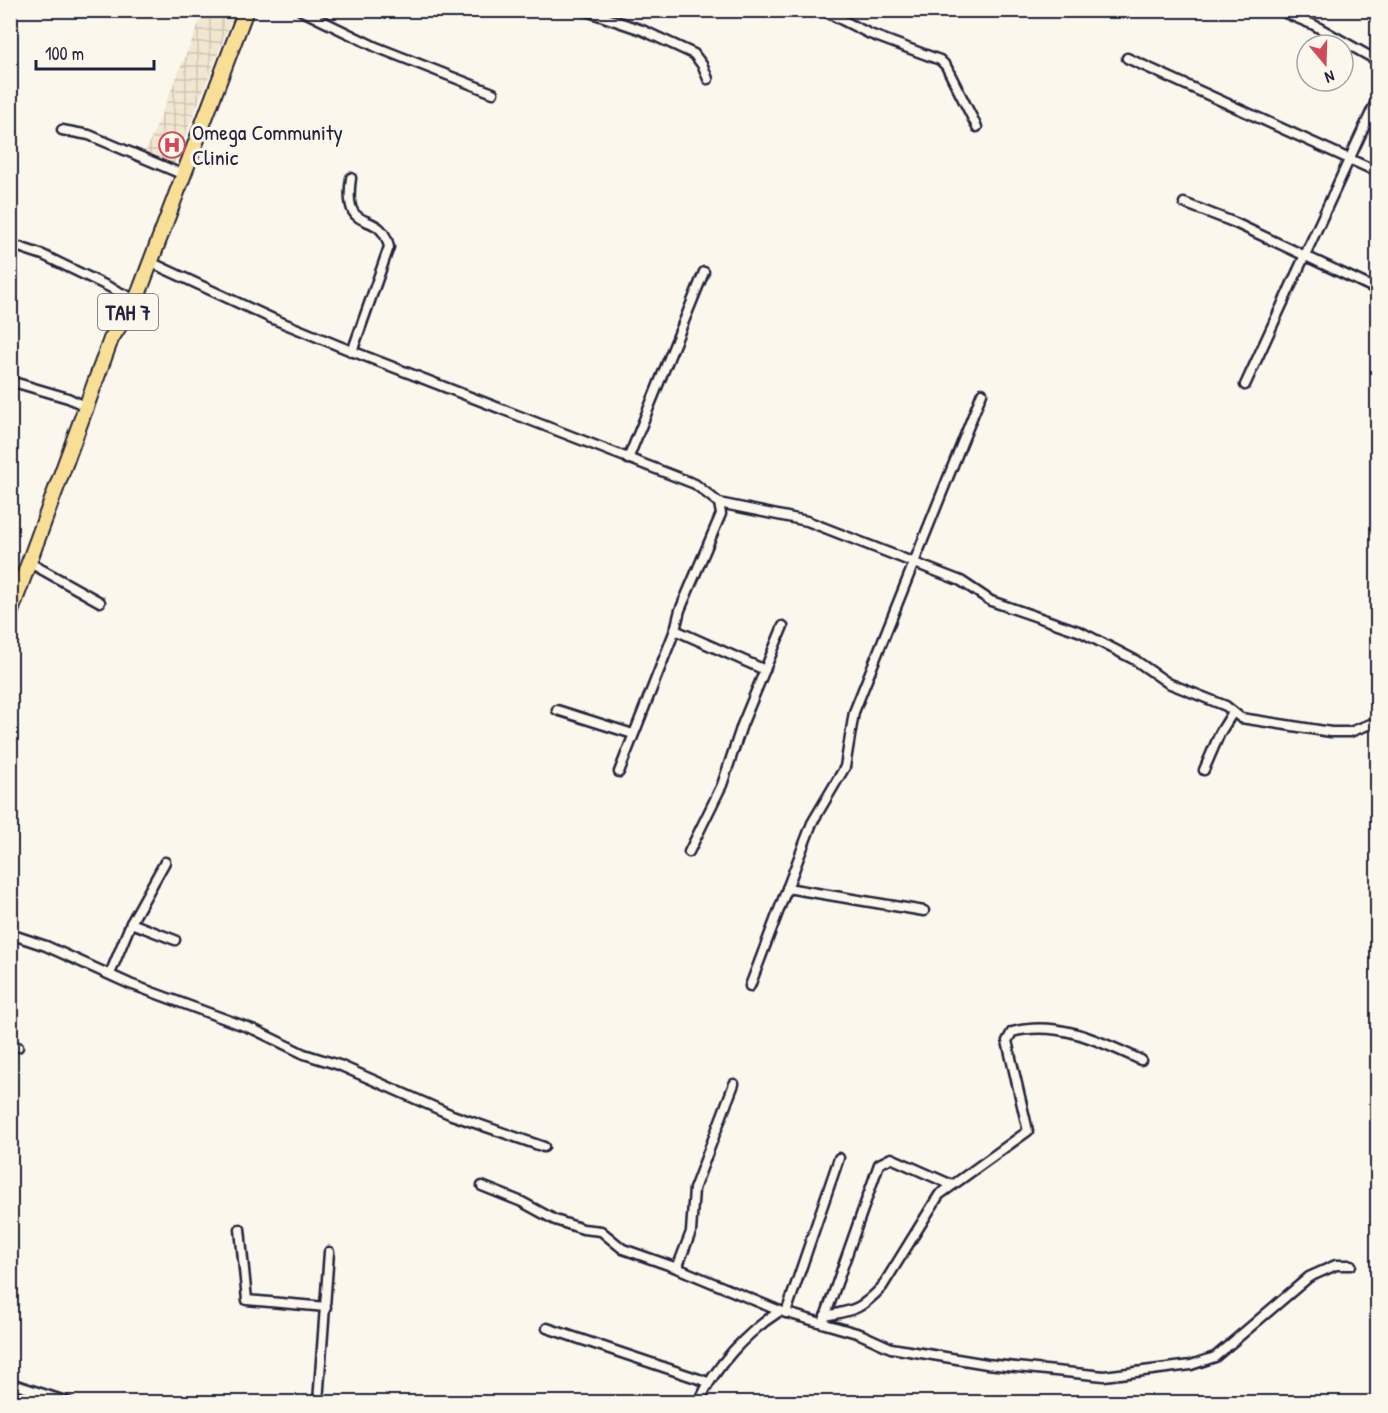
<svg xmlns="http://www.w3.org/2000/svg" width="1388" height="1413" font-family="'Patrick Hand',sans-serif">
  <defs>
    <pattern id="industrial-grid" width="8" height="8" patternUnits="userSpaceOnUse" patternTransform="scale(1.5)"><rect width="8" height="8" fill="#f1e7d1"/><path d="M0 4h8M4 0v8" fill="none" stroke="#cec6b4"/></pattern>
  </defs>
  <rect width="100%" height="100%" fill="#fbf7ec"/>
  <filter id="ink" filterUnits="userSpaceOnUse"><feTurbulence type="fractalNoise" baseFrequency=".0167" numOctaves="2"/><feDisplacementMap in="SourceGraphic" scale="12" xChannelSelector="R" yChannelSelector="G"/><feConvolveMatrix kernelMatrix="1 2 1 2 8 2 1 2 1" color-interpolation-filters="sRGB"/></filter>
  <g filter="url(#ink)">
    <polygon fill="url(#industrial-grid)" points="204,11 235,11 172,169 143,158"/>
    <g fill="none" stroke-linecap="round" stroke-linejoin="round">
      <g stroke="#22223b" stroke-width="13">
        <g id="minor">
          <polyline points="300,10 376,47 493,93"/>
          <polyline points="583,10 642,30 694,54 703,66 708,79"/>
          <polyline points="822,10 870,34 940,60 946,66 977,127"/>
          <polyline points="1278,10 1314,25 1378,61"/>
          <polyline points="1127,58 1378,172"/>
          <polyline points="62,130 89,135 184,175"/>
          <path d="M351 178C342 240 380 205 389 247L352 352"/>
          <polyline points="1184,203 1233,222 1378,290"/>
          <polyline points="10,244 43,255 136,300"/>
          <polyline points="150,262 271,318 349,350 695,484 719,503 807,521 961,581 991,601 1081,632 1135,660 1168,683 1226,706 1241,718 1331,732 1350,732 1378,721"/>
          <polyline points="10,381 68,398 87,407"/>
          <polyline points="1245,385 1378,97"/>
          <polyline points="628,459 704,272"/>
          <polyline points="719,503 721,514 680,610 675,630 765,670"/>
          <polyline points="30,563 100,602"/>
          <polyline points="557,710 633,734"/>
          <polyline points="1204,770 1220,733 1233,712"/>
          <polyline points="619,772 675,630"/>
          <polyline points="689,852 722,785 742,725 783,626"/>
          <polyline points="787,888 924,911"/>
          <polyline points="131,923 175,940"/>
          <polyline points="10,934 46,946 130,984 255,1030 304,1054 339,1065 452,1115 544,1147"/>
          <polyline points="110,974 131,923 165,862"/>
          <polyline points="750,986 812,823 845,767 854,712 982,393"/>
          <polyline points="10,1045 18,1047"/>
          <polyline points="734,1084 694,1189 691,1232 677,1268 780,1311"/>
          <polyline points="482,1186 522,1202 555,1220 583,1229 601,1231 623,1249 677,1268"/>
          <polyline points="240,1229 247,1300 326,1307"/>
          <polyline points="786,1313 839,1158"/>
          <path d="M825 1316C855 1310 860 1310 882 1287L939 1195 1028 1131 1007 1041 1012 1032C1058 1020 1100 1041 1141 1060"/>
          <polyline points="824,1320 879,1164 891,1158 952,1185"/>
          <polyline points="547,1328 708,1382"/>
          <polyline points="10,1383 68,1402"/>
          <polyline points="318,1402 329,1252"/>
          <path d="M699 1402C715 1366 747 1332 780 1311L860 1334 891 1348 987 1364 1104 1376 1191 1365 1215 1357 1309 1277 1336 1265H1351"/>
        </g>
      </g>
      <g stroke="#22223b" stroke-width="18">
        <polyline id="trunk" points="10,614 111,339 136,300 143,282 246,10"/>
      </g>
      <use href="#minor" stroke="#fbf7ec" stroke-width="8"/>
      <use href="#trunk" stroke="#f9df96" stroke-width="14"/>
    </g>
  </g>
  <defs>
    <g id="hospital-ring" transform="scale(1.35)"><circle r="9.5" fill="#fbf7ec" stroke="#d1495b" stroke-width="1.5"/><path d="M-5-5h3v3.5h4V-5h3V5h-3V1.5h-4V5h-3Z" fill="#d1495b"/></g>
  </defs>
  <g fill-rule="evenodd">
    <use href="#hospital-ring" x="172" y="145"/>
  </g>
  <g text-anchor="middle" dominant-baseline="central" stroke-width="6" stroke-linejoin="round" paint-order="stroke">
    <rect fill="#fbf7ec" stroke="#636270" stroke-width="1.5" x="98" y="294" width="60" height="36" rx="4.5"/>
    <g font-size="21" font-weight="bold" fill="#22223b">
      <text x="128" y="312">TAH 7</text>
    </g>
    <g font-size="22" fill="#22223b" stroke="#fbf7ec" text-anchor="start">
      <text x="192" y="132">Omega Community<tspan x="192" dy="25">Clinic</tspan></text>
    </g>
  </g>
  <rect width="1388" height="1413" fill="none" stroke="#fbf7ec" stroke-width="36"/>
  <rect x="18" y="18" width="1352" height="1377" fill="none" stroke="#22223b" stroke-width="2" filter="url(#ink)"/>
  <g transform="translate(1325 63) rotate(161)"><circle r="28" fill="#fbf7ec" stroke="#a4a2a5" stroke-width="1.5"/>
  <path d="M0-4.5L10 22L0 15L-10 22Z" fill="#d1495b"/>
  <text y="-9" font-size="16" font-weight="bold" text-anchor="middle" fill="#22223b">N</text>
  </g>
  <path d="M36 60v9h118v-9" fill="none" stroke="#22223b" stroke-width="3"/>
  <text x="45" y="60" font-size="18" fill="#22223b" stroke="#fbf7ec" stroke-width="4.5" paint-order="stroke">100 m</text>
</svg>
